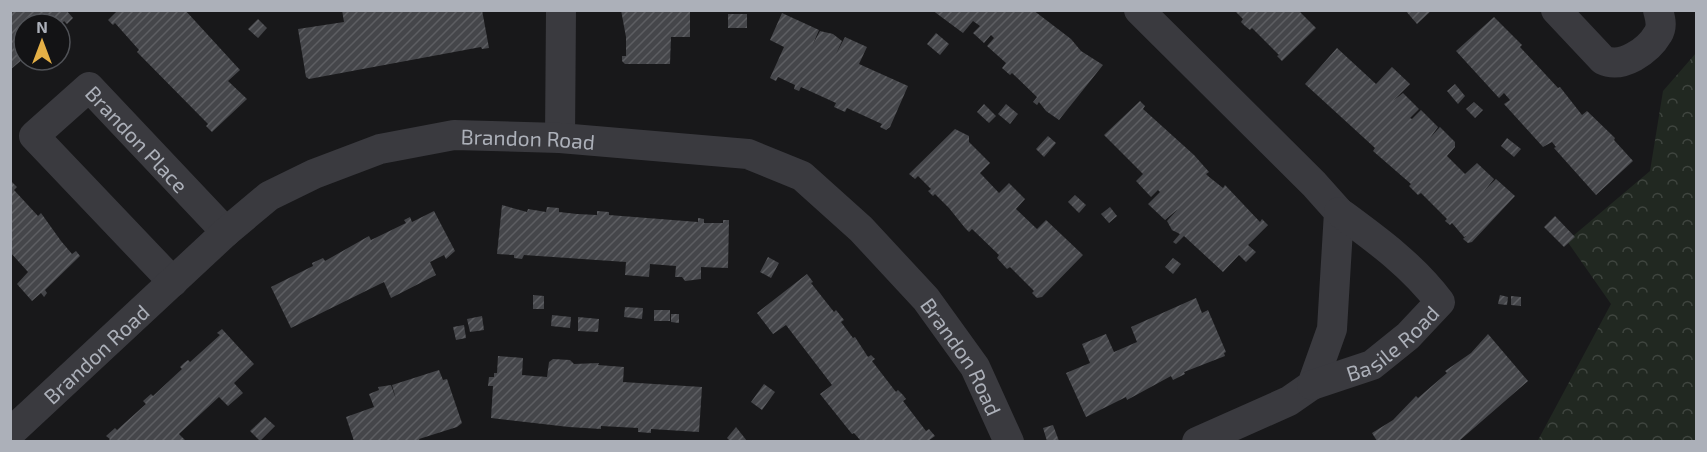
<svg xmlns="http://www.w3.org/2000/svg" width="1707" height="452" font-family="'Exo 2',sans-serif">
  <defs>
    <pattern id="forest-crowns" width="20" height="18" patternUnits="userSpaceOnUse" patternTransform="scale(1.5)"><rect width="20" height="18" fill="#212821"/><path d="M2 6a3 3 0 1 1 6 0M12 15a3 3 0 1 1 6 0" fill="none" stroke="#3f453f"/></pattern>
    <pattern id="building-hatch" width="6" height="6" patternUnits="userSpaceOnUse" patternTransform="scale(1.5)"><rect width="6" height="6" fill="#45464a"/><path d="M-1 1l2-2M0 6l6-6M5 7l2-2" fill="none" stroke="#5d5e62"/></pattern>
  </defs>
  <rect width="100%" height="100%" fill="#18181a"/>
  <polygon fill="url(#forest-crowns)" points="1696,53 1696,441 1537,442 1611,304 1567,241 1650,171 1663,91"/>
  <g fill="url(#building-hatch)">
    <polygon points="10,10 66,10 73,18 67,24 64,21 60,27 60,24 24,24 24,58 10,70"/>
    <polygon points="118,10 185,10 240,70 228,81 247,99 212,132 206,126 208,124 137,52 139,50 115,23 113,25 108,20"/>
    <polygon points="342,10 482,10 489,48 482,49 481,47 309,79 306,77 298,29 344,22"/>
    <polygon points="621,10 690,10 690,37 671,37 670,64 625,64 622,61 622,56 626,56 626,37"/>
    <polygon points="932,10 1033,10 1071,39 1081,51 1103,65 1059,120 1046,111 1039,102 1037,105 1033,102 1037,97 1012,73 1010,75 1002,68 1006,63 987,46 994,38 991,35 984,43 973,33 980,26 973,21 963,33"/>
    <polygon points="1234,10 1298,10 1316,28 1282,61 1277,56 1279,55 1252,28 1250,30 1245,26 1241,22 1243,19"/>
    <polygon points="1405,10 1432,10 1417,24"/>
    <polygon points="782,13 819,30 813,44 820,31 833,34 842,41 836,54 845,37 867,47 859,64 908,86 890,127 886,130 880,127 882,124 847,108 845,112 834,107 836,103 801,87 799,91 794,89 795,85 778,77 776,81 770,78 784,47 770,40"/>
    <rect x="728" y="14" width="19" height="14"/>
    <polygon points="1494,17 1522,45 1520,47 1558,88 1560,87 1582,115 1587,111 1615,138 1614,140 1633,161 1596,195 1554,148 1556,147 1552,142 1543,147 1504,104 1510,100 1504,93 1499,98 1456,51"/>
    <polygon points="258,19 267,28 258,38 248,29"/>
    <polygon points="936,33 949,44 940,55 927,44"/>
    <polygon points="1337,48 1376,84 1392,67 1410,84 1393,101 1403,93 1419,109 1410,118 1412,119 1421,110 1438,127 1430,138 1440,127 1455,142 1455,147 1447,156 1465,174 1477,163 1494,179 1484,191 1496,179 1515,196 1472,242 1468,243 1463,239 1466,236 1464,237 1452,223 1450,225 1445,221 1447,219 1421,193 1418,195 1409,186 1411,184 1373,151 1375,148 1305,84"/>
    <polygon points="1455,84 1465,96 1458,104 1447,91"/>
    <polygon points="1140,101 1145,106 1143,109 1194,155 1209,172 1206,174 1208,176 1223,188 1225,185 1260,222 1262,219 1268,225 1248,245 1256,252 1246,262 1239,255 1223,272 1184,236 1176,244 1173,242 1180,234 1172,230 1167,221 1178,209 1165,220 1148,204 1160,192 1158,190 1151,197 1136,181 1143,174 1104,135"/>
    <polygon points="1474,102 1483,110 1475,118 1466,109"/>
    <polygon points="984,104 996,116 989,123 977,112"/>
    <polygon points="1006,104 1018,114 1010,124 998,114"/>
    <polygon points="955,129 969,136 969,142 990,163 980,173 982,175 999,193 1009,183 1025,199 1016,209 1037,229 1046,220 1083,255 1042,297 1037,298 1032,293 1034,291 1010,267 1007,269 997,258 999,255 972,229 969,232 965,228 949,208 935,194 933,196 928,191 931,189 918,176 915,179 909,174"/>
    <polygon points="1048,136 1056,143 1044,157 1036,149"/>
    <polygon points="1507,138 1521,149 1514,157 1501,146"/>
    <polygon points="10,180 17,187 14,190 38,216 41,213 61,241 72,254 76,251 80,256 45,290 47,293 44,297 41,293 32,301 17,284 28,272 10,252"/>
    <polygon points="1075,195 1086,205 1079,213 1068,202"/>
    <polygon points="502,205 527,212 528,209 546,212 547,207 559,208 559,212 577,214 597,215 597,211 609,212 609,215 698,222 698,218 704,219 704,223 723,223 723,220 729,220 728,268 701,267 701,279 685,281 682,277 675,277 676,266 650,264 649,277 625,275 626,262 524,255 522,259 514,258 514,255 497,254"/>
    <polygon points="1110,207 1117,216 1109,223 1101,214"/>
    <polygon points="434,211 455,251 446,259 444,255 430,262 436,275 391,298 384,282 291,328 271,287 313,266 312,263 323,258 325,261 369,236 371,240 406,223 404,220 410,217 412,222"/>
    <polygon points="1555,216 1575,237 1564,247 1544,227"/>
    <polygon points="768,257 779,263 771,278 760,272"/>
    <polygon points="1173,258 1181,264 1173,274 1165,267"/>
    <polygon points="807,274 813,282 811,283 834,312 836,310 844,320 841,322 853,338 855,337 868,357 871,355 875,359 872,361 896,392 898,390 903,395 906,399 903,401 926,431 929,429 935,436 928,441 861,441 854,433 852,434 820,394 832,385 786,325 773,334 757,313"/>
    <polygon points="533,295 544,296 544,309 533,309"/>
    <polygon points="1500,295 1508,297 1507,305 1498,304"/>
    <polygon points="1511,296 1521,297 1521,306 1511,305"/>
    <polygon points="1196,298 1202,313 1208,310 1226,352 1224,353 1225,356 1184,372 1185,374 1173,380 1171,376 1127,400 1126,397 1086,417 1066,373 1090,363 1082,344 1106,334 1114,352 1137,342 1131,327"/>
    <polygon points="625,307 643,308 642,319 624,317"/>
    <rect x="654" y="310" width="16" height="11"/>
    <polygon points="671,314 679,314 679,323 671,322"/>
    <polygon points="552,315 571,317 570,328 551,326"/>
    <polygon points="482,316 484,330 470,332 467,319"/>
    <polygon points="578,317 599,319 598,332 578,331"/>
    <polygon points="464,325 466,338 456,340 453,327"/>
    <polygon points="222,329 254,364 234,383 243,393 228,406 219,397 179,434 186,441 108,441 110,439 106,436 115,428 117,430 146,404 143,401 151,394 153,396 182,369 180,367 184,363 188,360 190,362 220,335 217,333"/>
    <polygon points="1488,334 1528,381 1459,441 1377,441 1372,433 1393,420 1416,396 1418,398 1447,373 1445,371 1471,353"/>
    <polygon points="498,356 523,358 522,375 547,377 549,362 553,359 570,360 574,364 599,363 598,365 624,367 623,382 702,387 699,432 651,429 651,433 638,432 638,428 601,426 601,429 569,427 491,418 493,386 488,386 489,377 494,377 494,373 497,373"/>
    <polygon points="439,370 443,380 447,379 462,423 457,427 419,439 420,441 354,441 346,417 374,407 369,394 379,390 378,387 391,385 396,399 392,385"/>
    <polygon points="764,384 775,392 762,410 751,402"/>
    <polygon points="265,417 275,426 260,441 250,431"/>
    <polygon points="1053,425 1059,441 1047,441 1043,428"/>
    <polygon points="736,427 747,441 730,441 727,438"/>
  </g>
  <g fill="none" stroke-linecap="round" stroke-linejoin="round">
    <g stroke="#3a3a3f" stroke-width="30">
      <polyline points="1139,10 1314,184 1339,212 1332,329 1312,385 1289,401 1197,442"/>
      <path d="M1556 10 1603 60C1622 69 1648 51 1658 34 1663 26 1660 18 1658 10"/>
      <polyline points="560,138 561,10"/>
      <path id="s1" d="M173 282 34 136 89 87 226 232"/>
      <path id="s2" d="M1312 385 1372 365 1408 336 1440 302C1412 265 1377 240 1339 212"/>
      <path id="s3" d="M10 433 226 232 269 196 314 174 380 149 454 135 560 138 748 154 802 176 861 229 926 299 975 367 1009 442"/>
    </g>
  </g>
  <g text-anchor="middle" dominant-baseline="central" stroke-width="4.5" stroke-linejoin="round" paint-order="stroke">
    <g font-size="21" fill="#acb0b9" stroke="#131315">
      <text stroke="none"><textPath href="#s3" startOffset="621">Brandon Road</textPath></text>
      <text stroke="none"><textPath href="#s1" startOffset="346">Brandon Place</textPath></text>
      <text stroke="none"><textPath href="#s2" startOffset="92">Basile Road</textPath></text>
      <text stroke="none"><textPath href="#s3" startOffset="117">Brandon Road</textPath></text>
      <text stroke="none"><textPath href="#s3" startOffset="1143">Brandon Road</textPath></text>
    </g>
  </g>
  <rect width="1707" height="452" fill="none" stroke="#acb0b9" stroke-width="24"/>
  <g transform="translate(42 42)"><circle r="28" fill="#131315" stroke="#505257" stroke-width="1.5"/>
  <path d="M0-4.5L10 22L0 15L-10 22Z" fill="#e5b046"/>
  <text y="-9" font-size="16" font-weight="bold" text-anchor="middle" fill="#acb0b9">N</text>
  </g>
</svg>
